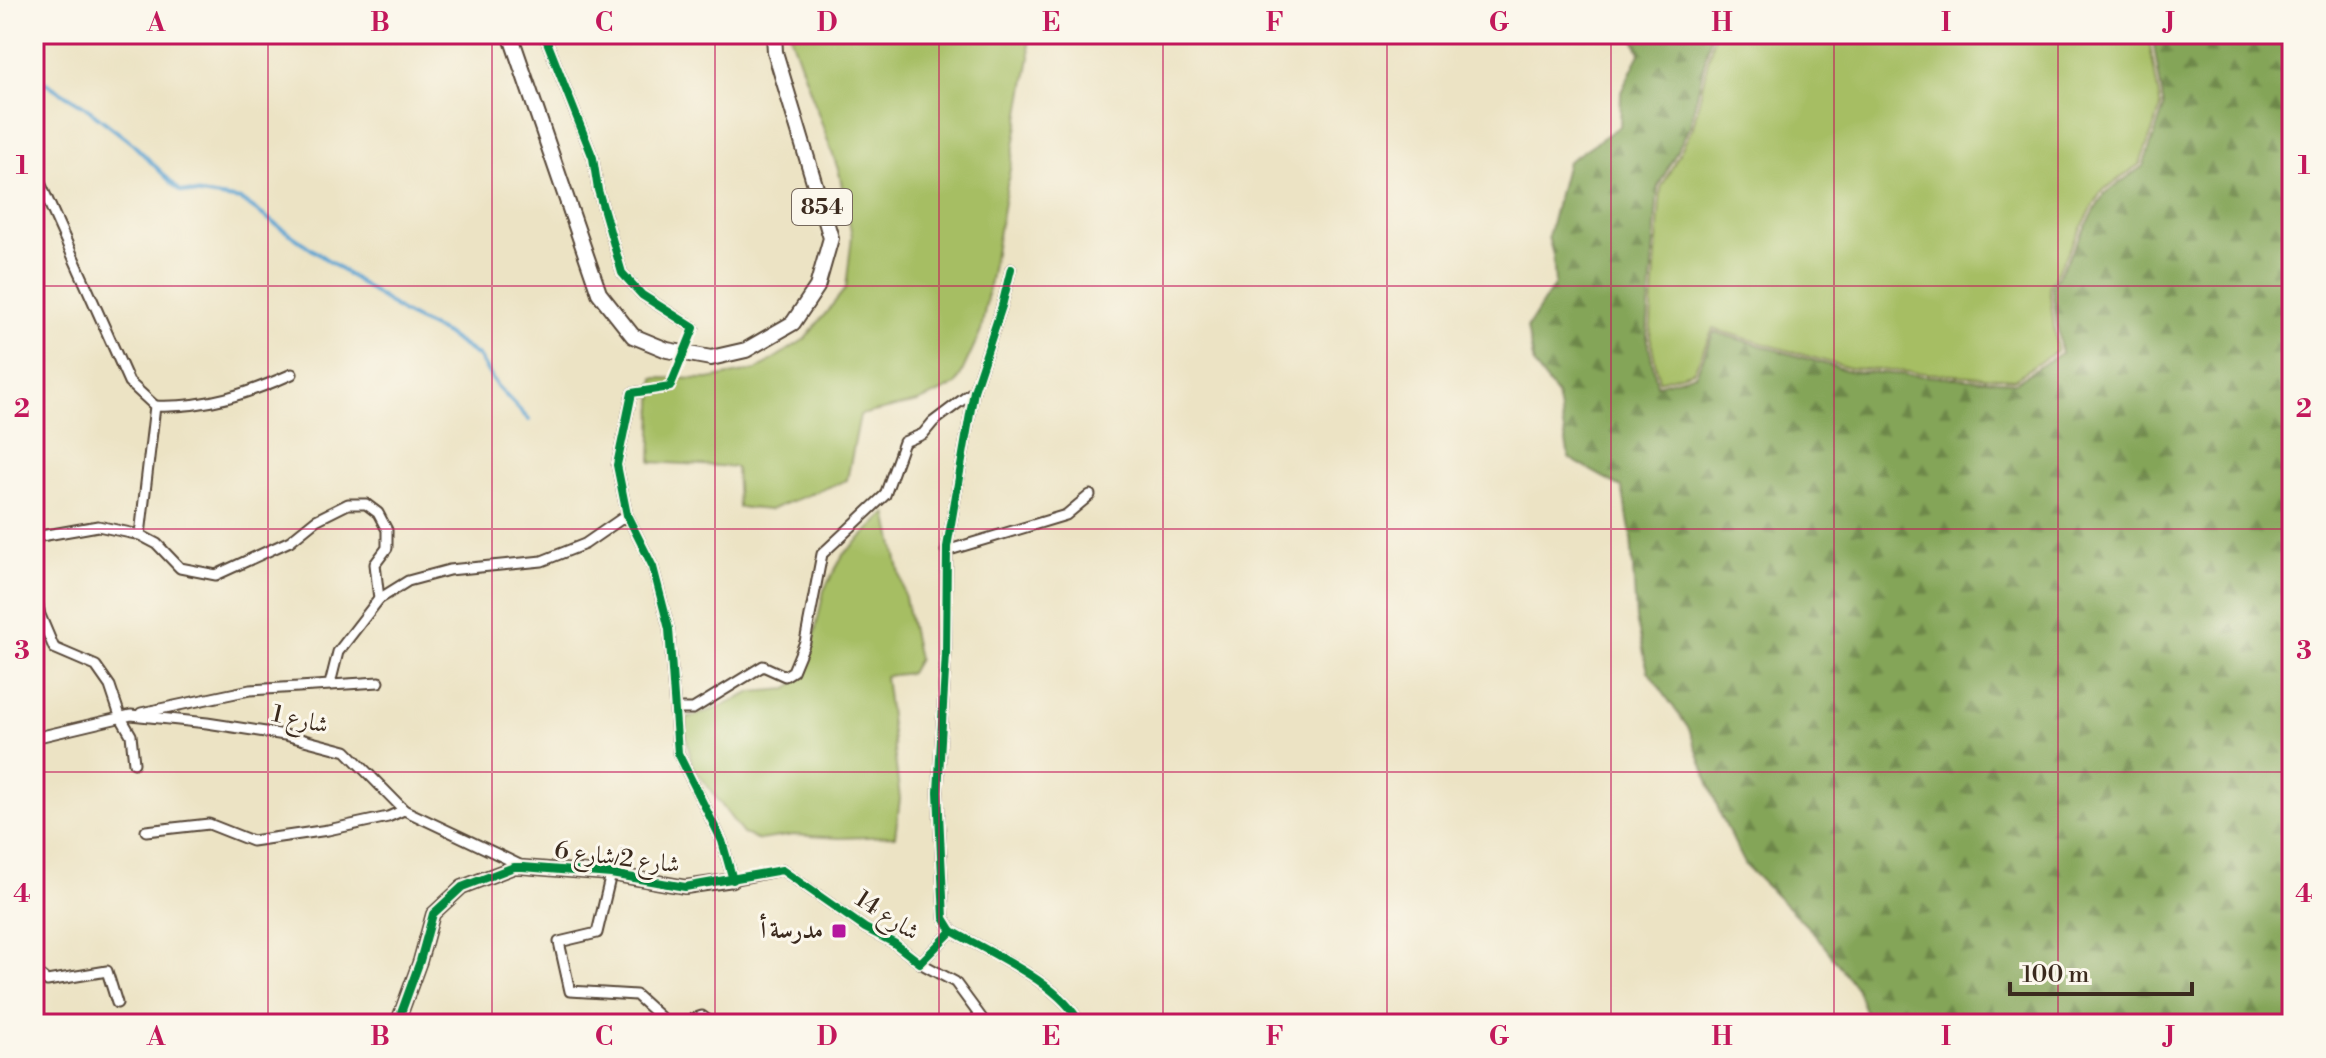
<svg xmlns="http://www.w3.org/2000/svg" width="2326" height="1058" font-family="'Libre Bodoni',Amiri,serif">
  <defs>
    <pattern id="forest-firs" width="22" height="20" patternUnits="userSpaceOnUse" patternTransform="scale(2)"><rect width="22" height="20" fill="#84a559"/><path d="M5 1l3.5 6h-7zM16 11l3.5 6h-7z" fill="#6d8749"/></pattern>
  </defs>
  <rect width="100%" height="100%" fill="#fbf7ec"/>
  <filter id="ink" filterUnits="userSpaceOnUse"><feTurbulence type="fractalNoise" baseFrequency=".0125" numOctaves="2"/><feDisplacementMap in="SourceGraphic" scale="16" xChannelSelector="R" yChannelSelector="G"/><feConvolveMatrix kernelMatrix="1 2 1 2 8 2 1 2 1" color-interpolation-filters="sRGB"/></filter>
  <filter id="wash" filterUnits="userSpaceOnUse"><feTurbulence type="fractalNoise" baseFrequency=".006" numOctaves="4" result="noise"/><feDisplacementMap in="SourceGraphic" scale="32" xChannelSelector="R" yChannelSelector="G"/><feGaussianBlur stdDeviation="1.8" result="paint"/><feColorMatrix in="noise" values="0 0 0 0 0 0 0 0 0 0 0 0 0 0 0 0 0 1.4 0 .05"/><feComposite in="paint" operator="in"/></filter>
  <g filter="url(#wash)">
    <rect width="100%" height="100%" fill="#ece3c4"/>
    <g fill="#a6be63" stroke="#707440" stroke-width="2">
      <polygon points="790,34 1028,34 1030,57 981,331 956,385 918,402 860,415 847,480 769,510 738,507 736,467 651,462 654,378 708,379 756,370 805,339 846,288 852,236 839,172"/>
      <polygon points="1714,34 2148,34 2161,108 2140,164 2101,192 2049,287 2057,351 2014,379 1849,368 1713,329 1694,371 1659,381 1650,336 1661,188 1693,127"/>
      <polygon points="887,513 918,659 910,673 885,676 900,799 895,836 839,838 794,835 759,840 743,834 692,765 683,720 718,708 752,692 788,689 807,671 824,590 843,555"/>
    </g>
    <polygon fill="url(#forest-firs)" stroke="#60683c" stroke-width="2" points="1632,34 1711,34 1690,126 1658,187 1647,336 1657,385 1696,374 1714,332 1849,371 2015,382 2061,353 2052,287 2104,194 2143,166 2164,108 2152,34 2292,34 2292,1024 1870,1024 1856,988 1816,935 1746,866 1721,816 1689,729 1648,671 1636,619 1631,535 1622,488 1569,458 1557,395 1534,365 1527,328 1555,284 1553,255 1548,237 1567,162 1620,126 1621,92 1640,53"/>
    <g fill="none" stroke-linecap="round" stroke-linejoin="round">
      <polyline stroke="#5aa3d1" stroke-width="4" points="34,76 84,106 133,144 180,191 241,200 405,314 444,333 478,356 496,385 529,420"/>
    </g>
  </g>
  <g filter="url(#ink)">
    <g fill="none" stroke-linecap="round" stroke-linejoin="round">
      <polyline stroke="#c9bea3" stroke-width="9" stroke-dasharray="9 4.5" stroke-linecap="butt" points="670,387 694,328"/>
      <g stroke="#564637" stroke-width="13">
        <g id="minor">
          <polyline points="544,34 593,158 598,190 622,273 642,295 694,328"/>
          <polyline points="41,185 129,382 155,406 140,535"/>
          <path d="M670 387 632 393 617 465 627 515 653 567 669 629 678 753 722 841 733 880 782 870 865 928 894 943 920 963 952 931C990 953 1062 984 1080 1024"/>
          <path d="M155 406C205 408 247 394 292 374"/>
          <polyline points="34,540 41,536 98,526 140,535 157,544 180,568 216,575 290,541 316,520 348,504 366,504 378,513 387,530 387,548 375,564 379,599"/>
          <polyline points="946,551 1066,515 1090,495"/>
          <polyline points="34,587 40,615 54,648 96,666 110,686 120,716 131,735 134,763"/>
          <polyline points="330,684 338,652 379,599 408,581 449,570 542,561 585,544 627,515"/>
          <polyline points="676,709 693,709 763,666 785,676 793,671 805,642 822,554 885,495 904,442 923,434 933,422 974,391"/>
          <polyline points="141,713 250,690 379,682"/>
          <polyline points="34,738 131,715 207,723 285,735 346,751 404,810 520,865"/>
          <polyline points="146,831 209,824 252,841 328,830 388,817 404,810"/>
          <polyline points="611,874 597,933 559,942 570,991 636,995 668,1024"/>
          <polyline points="952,931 944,918 938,792 946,654 947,547 974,391 1002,306 1011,269"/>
          <polyline points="920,963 955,982 986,1024"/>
          <polyline points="34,971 47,981 107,971 117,1003"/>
          <polyline points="678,1024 702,1016 713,1024"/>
        </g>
      </g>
      <g stroke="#564637" stroke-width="16">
        <polyline id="tertiary" points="397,1024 420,961 433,914 462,887 514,867 523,867 611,874 685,887 733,880"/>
      </g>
      <g stroke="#564637" stroke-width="18">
        <polyline id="primary" points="510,34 599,293 633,336 667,350 711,358 746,350 793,323 817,287 831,238 775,52 774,34"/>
      </g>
      <use href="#minor" stroke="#fff" stroke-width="9"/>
      <use href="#tertiary" stroke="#fff" stroke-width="12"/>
      <use href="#primary" stroke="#fff" stroke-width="14"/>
      <g stroke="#fbf7ec" stroke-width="13">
        <g id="cycleway">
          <polyline points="544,34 593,158 598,190 622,273 642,295 694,328 670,387 632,393 617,465 627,515 653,567 669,629 678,753 722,841 733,880"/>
          <polyline points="952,931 944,918 938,792 946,654 947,547 974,391 1002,306 1011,269"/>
          <path d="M397 1024 420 961 433 914 462 887 514 867H523L611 874 685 887 782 870 865 928 894 943 920 963 952 931C990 953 1062 984 1080 1024"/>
        </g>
      </g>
      <use href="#cycleway" stroke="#00873e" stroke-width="8"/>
    </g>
  </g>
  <path fill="none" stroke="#c2185b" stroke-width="2" stroke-opacity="0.55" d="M268 34V1024M492 34V1024M715 34V1024M939 34V1024M1163 34V1024M1387 34V1024M1611 34V1024M1834 34V1024M2058 34V1024M34 286H2292M34 529H2292M34 772H2292"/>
  <rect fill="#b5179e" stroke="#fbf7ec" stroke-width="3" x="831" y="923" width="16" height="16" rx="4"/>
  <g text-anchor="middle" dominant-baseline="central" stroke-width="6" stroke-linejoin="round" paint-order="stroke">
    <rect fill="#fbf7ec" stroke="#75685c" stroke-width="2" x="792" y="189" width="60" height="36" rx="6"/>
    <g font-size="22" font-weight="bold" fill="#3b2a1e">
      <text x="822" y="207">854</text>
    </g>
    <g font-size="24" fill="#3b2a1e" stroke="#fbf7ec">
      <text transform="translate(300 720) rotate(13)">شارع 1</text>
      <text transform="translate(617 858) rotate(7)">شارع 2/شارع 6</text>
      <text transform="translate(887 916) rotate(33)">شارع 14</text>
    </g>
    <g font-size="24" font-weight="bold" fill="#3b2a1e" stroke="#fbf7ec" text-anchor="end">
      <text x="823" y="931">مدرسة أ</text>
    </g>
  </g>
  <rect width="2326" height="1058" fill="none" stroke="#fbf7ec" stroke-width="88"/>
  <path d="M2010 982v12h182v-12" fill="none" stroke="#3b2a1e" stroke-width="4"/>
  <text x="2022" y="982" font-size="24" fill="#3b2a1e" stroke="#fbf7ec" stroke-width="6" paint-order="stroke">100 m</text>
  <rect x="44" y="44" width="2238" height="970" fill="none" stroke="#c2185b" stroke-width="3"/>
  <g font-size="26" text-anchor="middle" font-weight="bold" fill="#c2185b">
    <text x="156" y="31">A</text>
    <text x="380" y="31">B</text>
    <text x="604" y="31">C</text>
    <text x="827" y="31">D</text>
    <text x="1051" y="31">E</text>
    <text x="1275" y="31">F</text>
    <text x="1499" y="31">G</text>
    <text x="1722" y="31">H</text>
    <text x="1946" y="31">I</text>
    <text x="2170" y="31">J</text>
    <text x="22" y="174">1</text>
    <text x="2304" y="174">1</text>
    <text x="22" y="417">2</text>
    <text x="2304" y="417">2</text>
    <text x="22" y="659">3</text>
    <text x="2304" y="659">3</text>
    <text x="22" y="902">4</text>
    <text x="2304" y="902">4</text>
    <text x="156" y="1045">A</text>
    <text x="380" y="1045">B</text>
    <text x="604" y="1045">C</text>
    <text x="827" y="1045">D</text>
    <text x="1051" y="1045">E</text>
    <text x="1275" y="1045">F</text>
    <text x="1499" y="1045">G</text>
    <text x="1722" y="1045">H</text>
    <text x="1946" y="1045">I</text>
    <text x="2170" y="1045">J</text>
  </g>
</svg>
